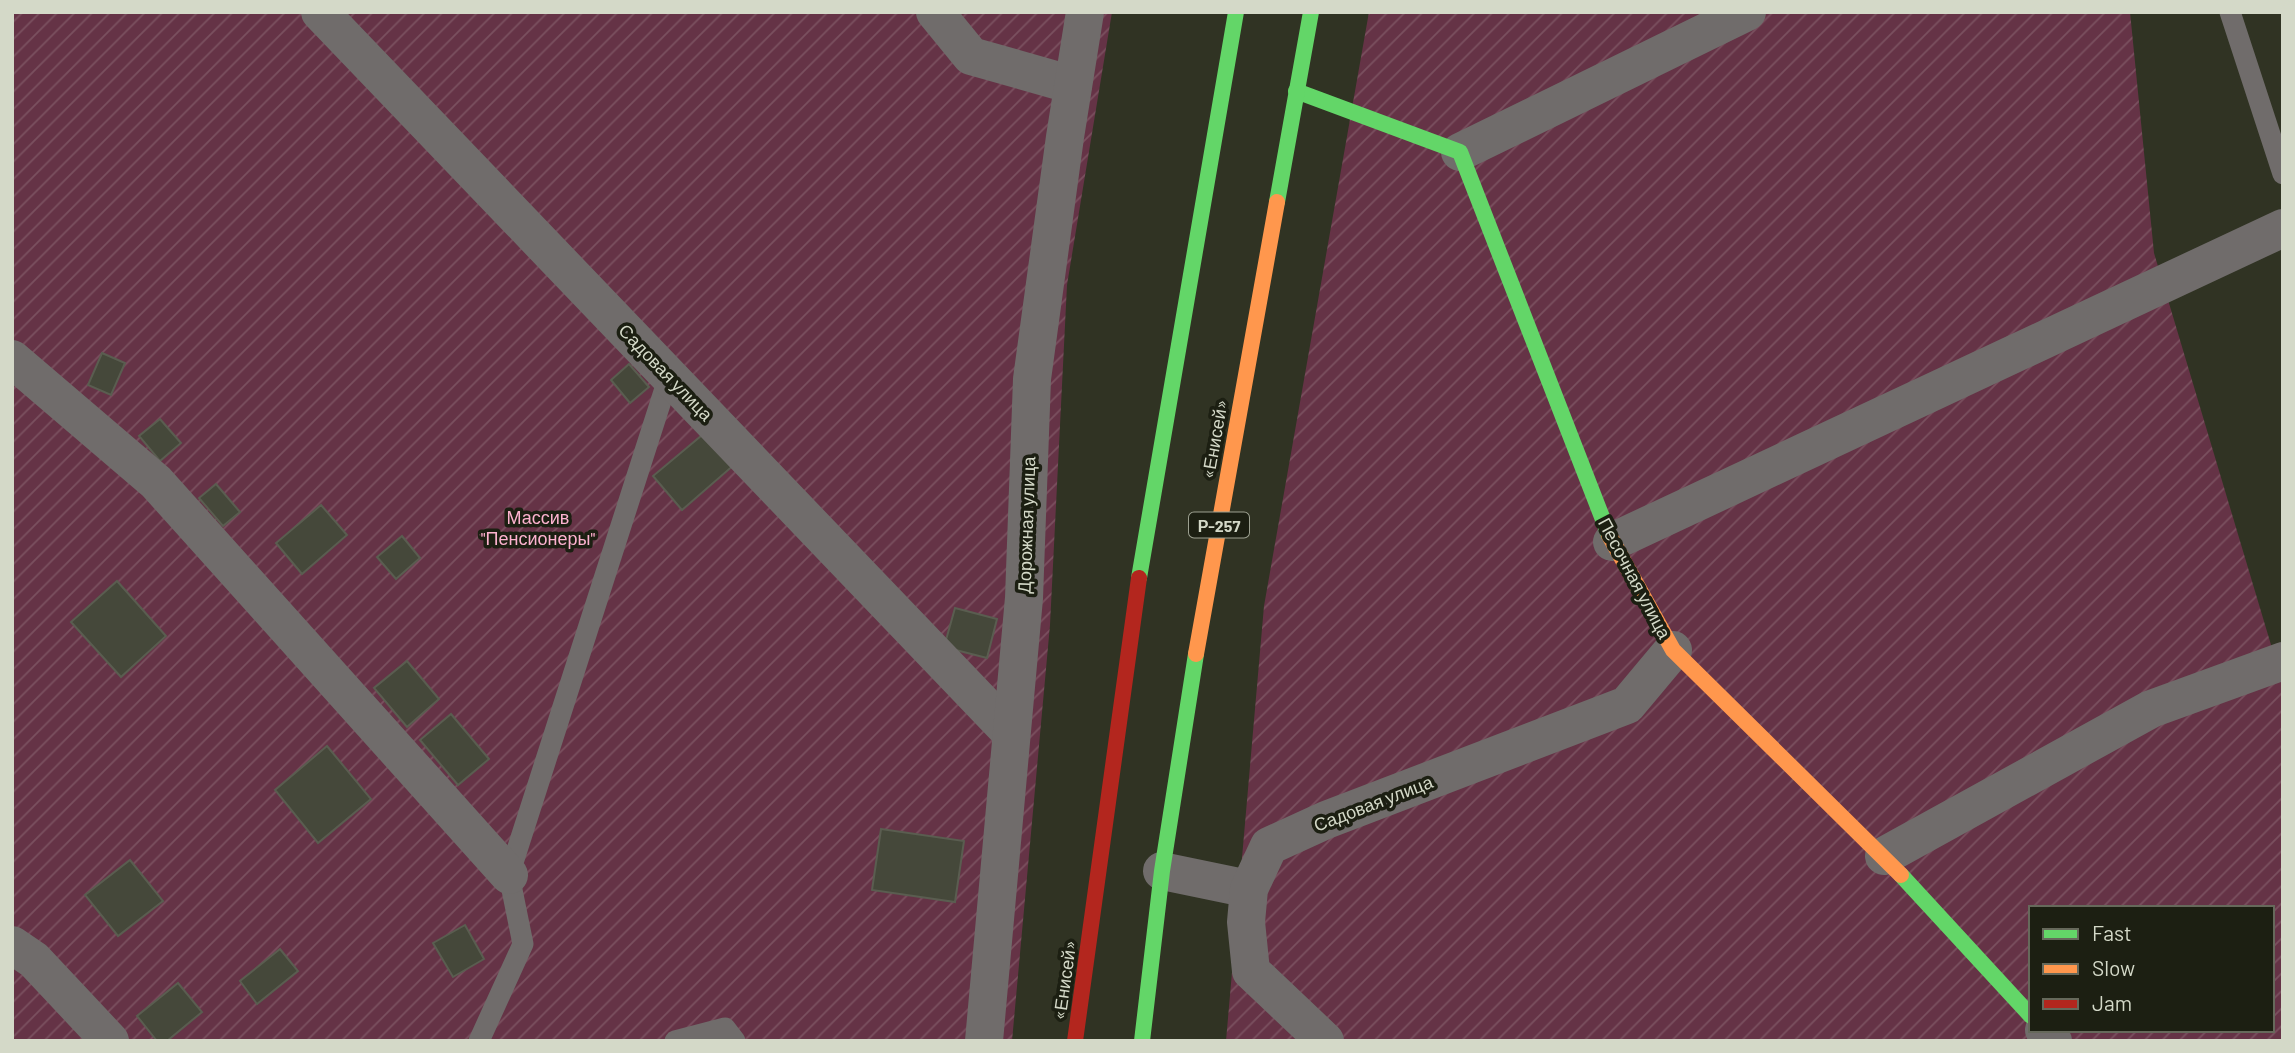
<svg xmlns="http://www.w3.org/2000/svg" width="2295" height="1053" font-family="Barlow,sans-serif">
  <defs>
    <pattern id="garden-furrows" width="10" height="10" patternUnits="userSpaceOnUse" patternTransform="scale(1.75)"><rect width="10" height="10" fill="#653346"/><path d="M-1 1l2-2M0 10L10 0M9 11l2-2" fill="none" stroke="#7a505f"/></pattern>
  </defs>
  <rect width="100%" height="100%" fill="#303323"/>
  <g fill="url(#garden-furrows)" fill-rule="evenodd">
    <polygon points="12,12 1112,12 1067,285 1050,625 1012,1041 12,1041"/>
    <path d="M1369 12H2130L2154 253 2283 685V1041H1226L1264 606ZM2031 908H2272V1030H2031Z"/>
  </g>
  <g fill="#45483a" stroke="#5a5d50" stroke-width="2">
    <polygon points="102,353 125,363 111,395 88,385"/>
    <polygon points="629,364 649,387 630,403 611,380"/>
    <polygon points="160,419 181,443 160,461 139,436"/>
    <polygon points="707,431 735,464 682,510 653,476"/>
    <polygon points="216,484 240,512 223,526 199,498"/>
    <polygon points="321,505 347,535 302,574 276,543"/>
    <polygon points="402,536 420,558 396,579 377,557"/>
    <polygon points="117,581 166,636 121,677 71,622"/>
    <polygon points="955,608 997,619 987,658 944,647"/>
    <polygon points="407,661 439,699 407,727 374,688"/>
    <polygon points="451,714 489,759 458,785 420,740"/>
    <polygon points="327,746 371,799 318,843 275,790"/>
    <polygon points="881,829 964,841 955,902 872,890"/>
    <polygon points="130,860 163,901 118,936 85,895"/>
    <polygon points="465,925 484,959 453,977 433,943"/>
    <polygon points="280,949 298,971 257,1004 240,981"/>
    <polygon points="178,983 202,1012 167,1041 157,1041 137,1016"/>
  </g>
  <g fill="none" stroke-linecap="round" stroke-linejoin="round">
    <g stroke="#706c6b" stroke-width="21">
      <polyline points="2230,12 2283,174"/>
      <polyline points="479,1041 523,944 509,875 669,376"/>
      <polyline points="675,1041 725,1028 735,1041"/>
    </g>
    <g stroke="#706c6b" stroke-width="38">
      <polyline points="320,12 1011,733"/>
      <polyline points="935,12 971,56 1073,85"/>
      <polyline points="1460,152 1747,12"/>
      <polyline points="12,359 156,482 509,875"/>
      <polyline points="1612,542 2283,228"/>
      <polyline points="1884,856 2151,709 2283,661"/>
      <polyline points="1162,871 1249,889"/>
      <polyline points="12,945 34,960 110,1041"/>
      <polyline points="2044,1030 2053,1041"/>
      <polyline points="984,1041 1024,598 1032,379 1065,137 1085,12"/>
      <polyline points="1325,1041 1251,971 1246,922 1249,889 1269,846 1326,820 1627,705 1673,650"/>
    </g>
    <g stroke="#63d668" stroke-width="16">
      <polyline points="1296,91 1460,152 1609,535"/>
      <polyline points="1277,202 1311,12"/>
      <polyline points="1139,578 1236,12"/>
      <polyline points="1901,875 2031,1016"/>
      <polyline points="1142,1041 1162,871 1196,654"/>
    </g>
    <g stroke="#ff974d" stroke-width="16">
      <polyline points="1609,535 1673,650 1901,875"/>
      <polyline points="1196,654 1277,202"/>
    </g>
    <polyline stroke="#b3261e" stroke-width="16" points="1075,1041 1139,578"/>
  </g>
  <g text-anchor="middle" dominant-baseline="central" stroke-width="7" stroke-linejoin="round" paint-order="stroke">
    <rect fill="#1c1f12" stroke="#9da191" stroke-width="2" x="1189" y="512.5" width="60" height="25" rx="5"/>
    <g font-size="16" font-weight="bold" fill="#d4d9c8">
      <text x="1219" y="525">Р-257</text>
    </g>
    <g font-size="18" fill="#d4d9c8" stroke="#1c1f12">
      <text transform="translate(666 372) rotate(46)">Садовая улица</text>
      <text transform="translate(1214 439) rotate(-80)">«Енисей»</text>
      <text transform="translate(1026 525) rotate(-88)">Дорожная улица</text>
      <text transform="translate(1635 578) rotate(62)">Песочная улица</text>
      <text transform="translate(1373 803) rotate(-21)">Садовая улица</text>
      <text transform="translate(1064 980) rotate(-82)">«Енисей»</text>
    </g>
    <g font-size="18" fill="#fdb2cf" stroke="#1c1f12">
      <text x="538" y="517">Массив<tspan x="538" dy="21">"Пенсионеры"</tspan></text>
    </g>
  </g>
  <rect width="2295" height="1053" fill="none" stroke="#d4d9c8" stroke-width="28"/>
  <rect x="2029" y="906" width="245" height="126" fill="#1c1f12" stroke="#66695b" stroke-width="2"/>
  <rect x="2043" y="929" width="35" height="10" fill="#63d668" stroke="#66695b" stroke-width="2"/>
  <text x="2092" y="941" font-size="21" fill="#d4d9c8">Fast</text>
  <rect x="2043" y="964" width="35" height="10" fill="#ff974d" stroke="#66695b" stroke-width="2"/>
  <text x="2092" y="976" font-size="21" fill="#d4d9c8">Slow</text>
  <rect x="2043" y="999" width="35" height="10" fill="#b3261e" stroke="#66695b" stroke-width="2"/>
  <text x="2092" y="1011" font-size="21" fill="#d4d9c8">Jam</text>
</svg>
